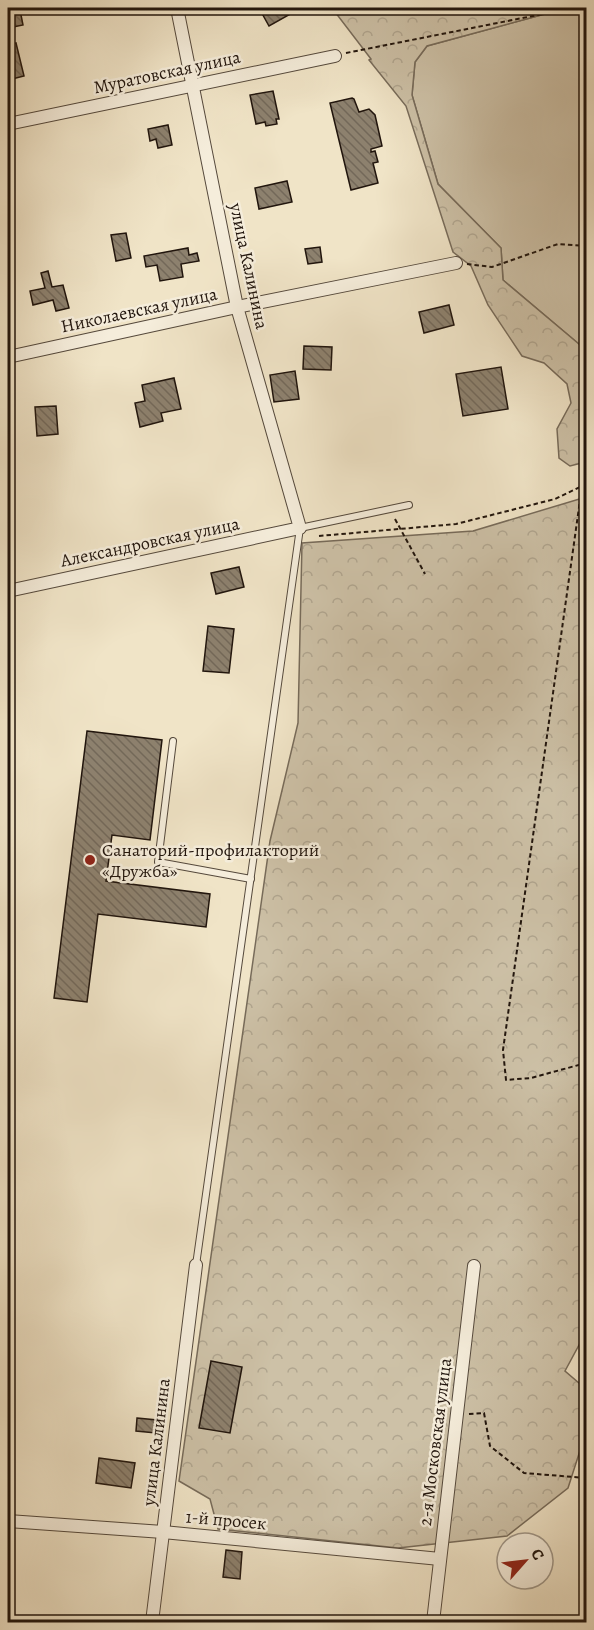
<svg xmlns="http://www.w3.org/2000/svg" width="594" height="1630" font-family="Alegreya,serif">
  <defs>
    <pattern id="forest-crowns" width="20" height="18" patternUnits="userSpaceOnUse" patternTransform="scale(1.5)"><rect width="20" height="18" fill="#cdc1a7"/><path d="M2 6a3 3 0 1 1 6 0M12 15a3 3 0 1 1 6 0" fill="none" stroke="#b0a58f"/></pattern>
    <pattern id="building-back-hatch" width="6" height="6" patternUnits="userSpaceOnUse" patternTransform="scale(1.5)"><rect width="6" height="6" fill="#8d816e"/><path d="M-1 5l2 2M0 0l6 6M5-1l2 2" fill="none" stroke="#736859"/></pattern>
  </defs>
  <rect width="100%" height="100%" fill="#f0e4c7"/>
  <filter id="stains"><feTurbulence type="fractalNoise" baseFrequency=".00333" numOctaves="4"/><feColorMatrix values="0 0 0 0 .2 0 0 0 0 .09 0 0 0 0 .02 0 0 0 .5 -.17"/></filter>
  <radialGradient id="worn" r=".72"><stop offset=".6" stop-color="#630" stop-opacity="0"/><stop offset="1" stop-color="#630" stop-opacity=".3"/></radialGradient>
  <polygon fill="#cdc1a7" stroke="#776b5a" stroke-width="1.5" points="567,8 586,8 586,350 503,280 501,248 438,184 412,95 415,62 427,46"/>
  <g fill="url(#forest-crowns)" stroke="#776b5a" stroke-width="1.5">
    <polygon points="332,8 567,8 427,46 415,62 412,95 438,184 501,248 503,280 586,350 586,462 570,466 559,458 557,429 571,403 567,384 544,363 522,356 488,305 471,266 453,252 406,106 369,60 371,59"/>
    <polygon points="586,497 586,1332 565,1371 586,1389 586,1432 568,1488 507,1536 398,1548 218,1529 210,1499 179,1481 270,841 298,723 302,543 473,531"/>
  </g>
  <g fill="url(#building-back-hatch)" stroke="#21150d" stroke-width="1.5">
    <polygon points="8,8 29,8 20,10 23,25 8,28"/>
    <polygon points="259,8 292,8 294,12 269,26"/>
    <polygon points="16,43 24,76 8,80 8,45"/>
    <polygon points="273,91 279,119 276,119 277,124 266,126 265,122 256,124 250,95"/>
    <polygon points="352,98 354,99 359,112 369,109 375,115 382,146 371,149 371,152 375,151 378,162 373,163 378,183 351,190 330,103"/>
    <polygon points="168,125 172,145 158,148 156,139 150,141 148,129"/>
    <polygon points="287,181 292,202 259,209 255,188"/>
    <polygon points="126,233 131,258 116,261 111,235"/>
    <polygon points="320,247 322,262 308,264 305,249"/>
    <polygon points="188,248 189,255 197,253 199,261 181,264 183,277 160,281 157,265 146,267 144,256"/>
    <polygon points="48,271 52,287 63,285 69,308 56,311 53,300 33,305 30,291 45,288 41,273"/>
    <polygon points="449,305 454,325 424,333 419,312"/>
    <polygon points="304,346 332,347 331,370 303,369"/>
    <polygon points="501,367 508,409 463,416 456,374"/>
    <polygon points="295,371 299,399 274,402 270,375"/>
    <polygon points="174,378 181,409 161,413 163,421 140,427 135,403 145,401 142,385"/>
    <polygon points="56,406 58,434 37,436 35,407"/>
    <polygon points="239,567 244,587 216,594 211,573"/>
    <polygon points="208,626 234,629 229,673 203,671"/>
    <polygon points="87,731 162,740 150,840 112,835 106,881 210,894 206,927 98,914 87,1002 54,998"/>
    <polygon points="211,1361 242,1367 230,1433 199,1428"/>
    <polygon points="137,1418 157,1420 156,1433 136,1431"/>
    <polygon points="99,1458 135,1463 131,1488 96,1483"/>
    <polygon points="226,1550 242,1552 240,1579 223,1577"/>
  </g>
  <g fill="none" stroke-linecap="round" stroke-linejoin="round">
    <g stroke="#55493c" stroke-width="8">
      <g id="lane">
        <polyline points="173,741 158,862 251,879"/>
        <polyline points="196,1265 300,528 409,505"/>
      </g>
    </g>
    <g stroke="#55493c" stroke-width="14">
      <g id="street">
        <polyline points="8,124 335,56"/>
        <polyline points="8,357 237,307 456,263"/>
        <polyline points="8,591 300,528 237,307 177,8"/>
        <polyline points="8,1521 163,1532 440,1559"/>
        <polyline points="152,1622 196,1265"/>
        <polyline points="433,1622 474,1266"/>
      </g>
    </g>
    <g stroke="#21150d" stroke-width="2" stroke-dasharray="4.5 3" stroke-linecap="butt">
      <polyline points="346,53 573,8"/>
      <polyline points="467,264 492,267 558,244 586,246"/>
      <polyline points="586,437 582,486 503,1050 506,1080 531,1078 586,1063"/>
      <polyline points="395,519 425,574"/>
      <polyline points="319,536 456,524 555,499 582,486 586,481"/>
      <polyline points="469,1414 484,1413 490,1446 524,1473 586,1478"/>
    </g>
    <use href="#lane" stroke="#f5eddb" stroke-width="6"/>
    <use href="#street" stroke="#f5eddb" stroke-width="12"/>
  </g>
  <circle fill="#8f2418" stroke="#f5eddb" stroke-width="2" cx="90" cy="860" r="6"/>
  <g text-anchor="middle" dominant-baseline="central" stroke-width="5" stroke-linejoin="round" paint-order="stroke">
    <g font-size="18" fill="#21150d" stroke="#f5eddb">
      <text transform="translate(167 72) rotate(-12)">Муратовская улица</text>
      <text transform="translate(249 266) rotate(78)">улица Калинина</text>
      <text transform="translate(139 310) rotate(-12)">Николаевская улица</text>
      <text transform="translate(150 542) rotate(-12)">Александровская улица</text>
      <text transform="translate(156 1442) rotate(-83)">улица Калинина</text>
      <text transform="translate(435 1442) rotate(-83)">2-я Московская улица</text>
      <text transform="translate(226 1520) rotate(5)">1-й просек</text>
    </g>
    <g font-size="18" fill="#21150d" stroke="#f5eddb" text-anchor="start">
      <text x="102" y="850">Санаторий-профилакторий<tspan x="102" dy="21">«Дружба»</tspan></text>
    </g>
  </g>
  <rect width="594" height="1630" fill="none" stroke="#f0e4c7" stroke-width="30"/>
  <rect x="9" y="9" width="576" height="1612" fill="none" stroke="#21150d" stroke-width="3"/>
  <rect x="15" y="15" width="564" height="1600" fill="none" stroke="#21150d" stroke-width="1.5"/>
  <g transform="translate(525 1561) rotate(62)"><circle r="28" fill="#f5eddb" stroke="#a09789" stroke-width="1.5"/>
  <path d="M0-4.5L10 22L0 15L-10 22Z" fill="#8f2418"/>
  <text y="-9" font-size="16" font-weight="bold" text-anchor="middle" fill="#21150d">С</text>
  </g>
  <rect width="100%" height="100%" filter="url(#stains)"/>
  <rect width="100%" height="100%" fill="url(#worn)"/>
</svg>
